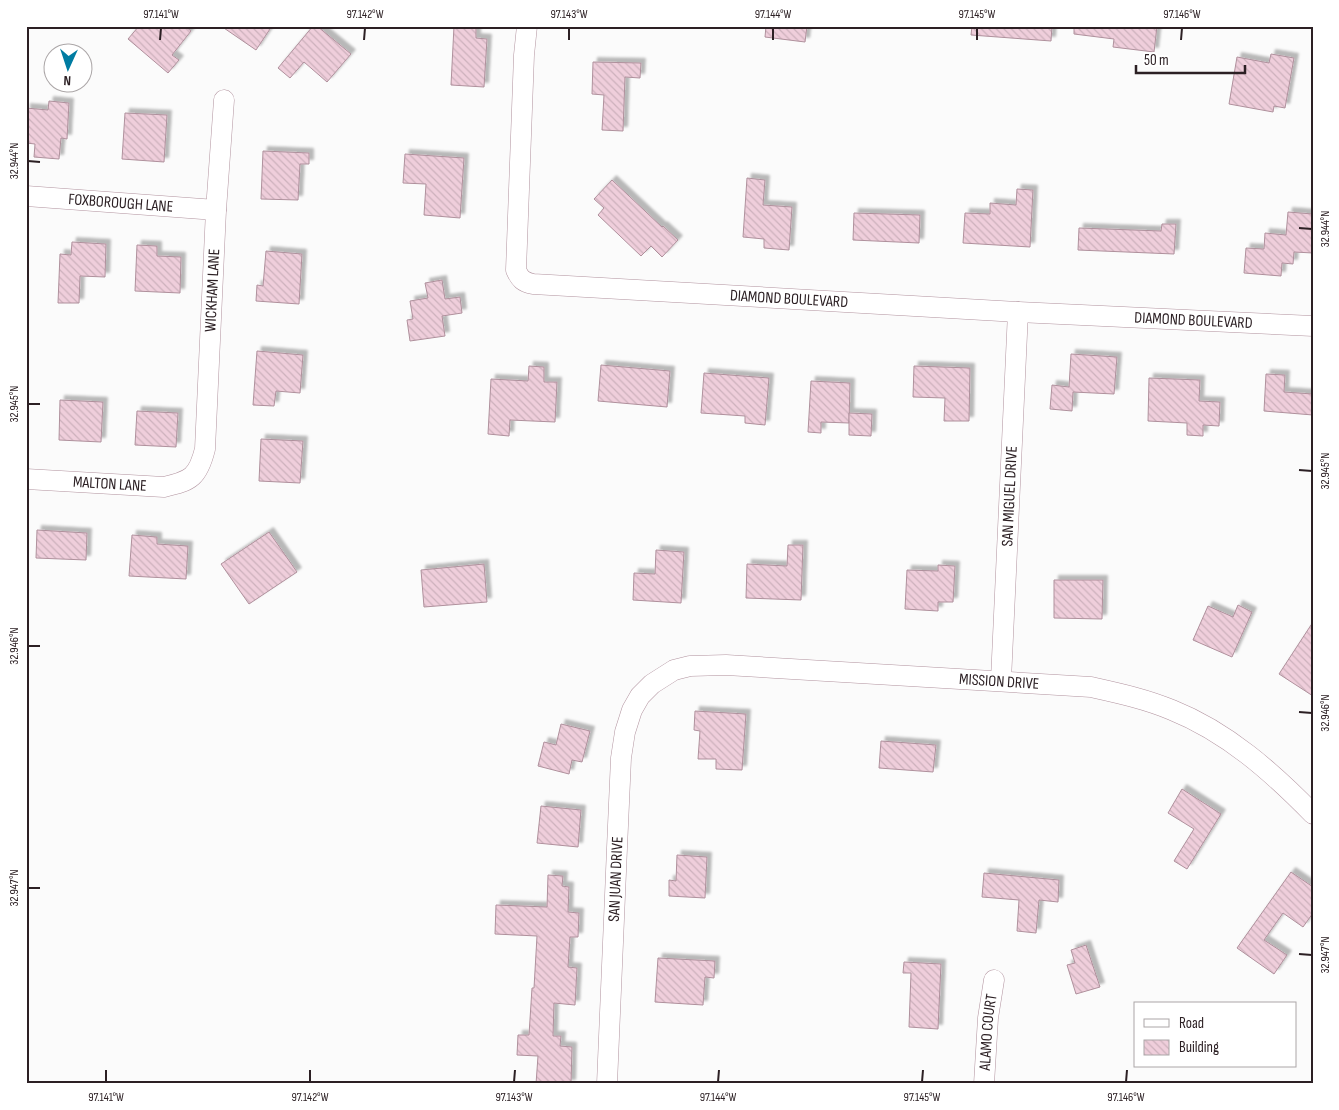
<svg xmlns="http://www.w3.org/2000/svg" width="1339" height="1110" font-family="'Sofia Sans Condensed',sans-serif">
  <defs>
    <pattern id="building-back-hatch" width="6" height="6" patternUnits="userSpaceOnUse" patternTransform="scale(1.25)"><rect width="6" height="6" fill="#efcedb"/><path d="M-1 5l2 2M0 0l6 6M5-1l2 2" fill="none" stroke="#cdb1bc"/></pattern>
    <filter id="shadow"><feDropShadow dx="4.5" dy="-4.5" stdDeviation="1" flood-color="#0004"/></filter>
  </defs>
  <rect width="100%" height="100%" fill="#fbfbfb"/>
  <g fill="url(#building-back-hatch)" stroke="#af909c" filter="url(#shadow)">
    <polygon points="139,26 185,26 191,31 172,55 179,60 168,73 128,39"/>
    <polygon points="221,26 272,26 256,50"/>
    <polygon points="313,26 317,26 351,54 327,82 304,62 290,78 278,68"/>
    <polygon points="454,26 476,26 476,38 487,39 484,87 451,85"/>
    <polygon points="766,26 807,26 805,42 765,37"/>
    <polygon points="972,26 1052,26 1051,41 971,35"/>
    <polygon points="1074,26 1157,26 1154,52 1113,47 1114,39 1074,34"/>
    <polygon points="1271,54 1294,58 1285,108 1274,106 1273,112 1229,104 1237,57 1269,63"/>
    <polygon points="593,62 641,63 640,78 625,77 623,131 602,130 604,95 592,94"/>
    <polygon points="49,101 69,103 67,139 61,138 59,159 34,157 35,144 26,143 26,108 48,110"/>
    <polygon points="125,113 167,115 164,162 122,159"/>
    <polygon points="263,151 309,153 309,164 300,164 298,200 261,199"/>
    <polygon points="405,154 464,158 460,218 424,215 426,184 403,183"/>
    <polygon points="747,178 765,180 763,205 792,207 789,250 764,248 764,239 743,237"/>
    <polygon points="612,180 662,227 663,226 678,240 662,257 651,246 641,256 598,215 604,208 594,199"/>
    <polygon points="1017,189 1033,190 1030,247 963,243 965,213 990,214 990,203 1016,205"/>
    <polygon points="1288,212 1313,214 1313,253 1294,252 1293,264 1282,263 1281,276 1244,273 1246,248 1264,249 1265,233 1286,235"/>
    <polygon points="854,213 920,215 919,243 853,240"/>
    <polygon points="1162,224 1176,224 1174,254 1078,250 1079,228 1161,231"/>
    <polygon points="72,242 106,244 105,277 80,276 79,303 58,303 60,254 71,255"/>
    <polygon points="137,245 157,246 157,256 181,257 180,293 135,291"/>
    <polygon points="266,251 302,254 299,304 256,301 257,285 263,286"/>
    <polygon points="442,280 445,299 460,297 462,313 442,316 445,336 410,341 407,320 413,319 410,301 428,298 425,283"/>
    <polygon points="257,351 303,355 300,393 276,391 274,406 253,405"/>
    <polygon points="1071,354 1117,357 1114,394 1073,392 1072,411 1050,409 1052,385 1069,387"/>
    <polygon points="601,365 670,371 667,407 598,401"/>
    <polygon points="529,366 544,367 544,382 557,382 555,422 510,420 509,436 488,434 491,379 528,381"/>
    <polygon points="914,366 970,368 969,421 944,421 945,398 913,397"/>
    <polygon points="704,373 769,378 765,425 745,423 745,416 701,413"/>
    <polygon points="1266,374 1285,375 1284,392 1313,394 1313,415 1264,411"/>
    <polygon points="1149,378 1200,380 1199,401 1220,402 1219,426 1203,425 1203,436 1187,435 1187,423 1148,421"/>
    <polygon points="811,381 850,383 849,423 821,422 821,433 808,432"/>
    <polygon points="60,400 103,402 101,442 59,440"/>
    <polygon points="137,411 178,413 176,447 135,445"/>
    <polygon points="849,413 872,414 871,436 849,435"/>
    <polygon points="261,439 303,441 300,483 259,481"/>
    <polygon points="37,530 87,533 86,560 36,558"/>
    <polygon points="269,532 297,572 249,604 221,564"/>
    <polygon points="132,535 157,537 157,544 188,546 186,579 129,576"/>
    <polygon points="788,545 803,545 801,600 746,598 747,564 787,566"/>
    <polygon points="656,550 684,552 681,603 633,600 634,573 655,574"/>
    <polygon points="484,564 487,602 424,607 421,570"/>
    <polygon points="938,565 955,566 953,602 938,602 938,611 905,609 907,570 938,571"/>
    <polygon points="1054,580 1103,580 1102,619 1054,618"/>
    <polygon points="1238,605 1252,612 1232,657 1193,640 1208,606 1233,617"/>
    <polygon points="1313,622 1313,696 1279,674"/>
    <polygon points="695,711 746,714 742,770 716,769 716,759 698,759 700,731 694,730"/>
    <polygon points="561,724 590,731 582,762 572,760 569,774 538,766 544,742 556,745"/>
    <polygon points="881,741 936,745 933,772 879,768"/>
    <polygon points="1182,789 1221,814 1187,869 1174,861 1194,829 1168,813"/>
    <polygon points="541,806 581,810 578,847 537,843"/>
    <polygon points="677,855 707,857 705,898 669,896 669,880 676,881"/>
    <polygon points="1291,872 1313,887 1313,913 1303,927 1283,913 1264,940 1287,955 1274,974 1237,948"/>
    <polygon points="984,873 1059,880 1058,902 1039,900 1036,933 1017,931 1019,900 982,897"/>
    <polygon points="548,875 563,876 562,886 569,887 568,912 579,913 578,937 570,937 568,967 577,968 575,1005 554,1003 553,1036 561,1036 560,1046 572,1047 571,1084 536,1084 538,1056 517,1055 518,1035 529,1035 532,988 534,988 537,936 495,934 496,905 547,907"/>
    <polygon points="1086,945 1100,987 1076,994 1067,965 1075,963 1071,950"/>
    <polygon points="658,958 715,961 714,978 705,977 703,1005 655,1002"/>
    <polygon points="904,962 941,964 938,1029 909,1027 911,973 903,973"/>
  </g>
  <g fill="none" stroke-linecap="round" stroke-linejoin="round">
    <g stroke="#b2939f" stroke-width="21">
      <g id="minor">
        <path id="s1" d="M527 26 524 55 516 270C520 279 523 282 533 284L1018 312 1313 326"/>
        <path id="s2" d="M26 196 216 210"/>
        <path id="s3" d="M26 479 164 487C191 481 198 477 205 449L216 210 224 100"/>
        <path id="s4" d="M1001 680 1018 312"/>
        <path id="s5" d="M607 1084 617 848 621 758 625 732 632 710 640 696 652 684 674 670 690 666 726 665 1091 687C1118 693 1146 699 1172 710 1227 732 1272 772 1313 814"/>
        <path id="s6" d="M984 1084 988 1018 994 980"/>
      </g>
    </g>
    <use href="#minor" stroke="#fff" stroke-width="20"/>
  </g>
  <path fill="none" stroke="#2c2024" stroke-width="2" d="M160 40 161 28M364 40 365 28M569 40V28M773 40V28M977 40V28M1181 40 1182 28M28 161 40 162M1299 228 1312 229M28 404H40M1299 470 1312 471M28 646H40M1299 712 1312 713M28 888H40M1299 954 1312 955M106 1082V1070M310 1082V1070M514 1082 515 1070M718 1082 719 1070M922 1082 923 1070M1126 1082 1127 1070"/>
  <g text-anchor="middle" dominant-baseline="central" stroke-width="4" stroke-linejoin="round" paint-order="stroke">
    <g font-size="16" fill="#2c2024" stroke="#fff">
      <text stroke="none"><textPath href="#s2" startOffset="95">FOXBOROUGH LANE</textPath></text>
      <text stroke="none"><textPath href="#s3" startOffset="358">WICKHAM LANE</textPath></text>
      <text stroke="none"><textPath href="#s1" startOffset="524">DIAMOND BOULEVARD</textPath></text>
      <text stroke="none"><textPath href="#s1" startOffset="929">DIAMOND BOULEVARD</textPath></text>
      <text stroke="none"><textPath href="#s3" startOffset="84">MALTON LANE</textPath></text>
      <text stroke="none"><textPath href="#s4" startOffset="184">SAN MIGUEL DRIVE</textPath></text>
      <text stroke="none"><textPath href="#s5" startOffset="761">MISSION DRIVE</textPath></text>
      <text stroke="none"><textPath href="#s5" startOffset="205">SAN JUAN DRIVE</textPath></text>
      <text stroke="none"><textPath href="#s6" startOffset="52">ALAMO COURT</textPath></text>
    </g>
  </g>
  <rect width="1339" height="1110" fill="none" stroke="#ffffff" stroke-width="55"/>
  <rect x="1134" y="1002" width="162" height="65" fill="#ffffff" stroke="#aba6a7"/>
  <rect x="1144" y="1019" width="25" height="8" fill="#ffffff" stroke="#aba6a7"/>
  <text x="1179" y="1028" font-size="15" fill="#2c2024">Road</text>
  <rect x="1144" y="1040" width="25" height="15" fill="url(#building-back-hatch)" stroke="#aba6a7"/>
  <text x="1179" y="1052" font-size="15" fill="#2c2024">Building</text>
  <g transform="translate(68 68) rotate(183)"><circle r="24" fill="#ffffff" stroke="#aba6a7"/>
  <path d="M0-4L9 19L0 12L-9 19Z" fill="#007ca2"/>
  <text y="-8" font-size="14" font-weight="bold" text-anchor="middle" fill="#2c2024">N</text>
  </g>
  <path d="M1136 65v8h109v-8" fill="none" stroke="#2c2024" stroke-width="2.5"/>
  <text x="1144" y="65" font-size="15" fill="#2c2024" stroke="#ffffff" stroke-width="4" paint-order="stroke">50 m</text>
  <rect x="28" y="28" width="1284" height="1054" fill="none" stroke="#2c2024" stroke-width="2"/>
  <g font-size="12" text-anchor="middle" fill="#2c2024">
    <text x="161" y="18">97.141°W</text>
    <text x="365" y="18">97.142°W</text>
    <text x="569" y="18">97.143°W</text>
    <text x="773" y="18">97.144°W</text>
    <text x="977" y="18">97.145°W</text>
    <text x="1182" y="18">97.146°W</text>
    <text transform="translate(14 161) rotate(-90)" y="4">32.944°N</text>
    <text transform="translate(1325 229) rotate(-90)" y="4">32.944°N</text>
    <text transform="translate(14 404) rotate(-90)" y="4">32.945°N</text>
    <text transform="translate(1325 471) rotate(-90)" y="4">32.945°N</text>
    <text transform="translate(14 646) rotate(-90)" y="4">32.946°N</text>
    <text transform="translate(1325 713) rotate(-90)" y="4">32.946°N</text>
    <text transform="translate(14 888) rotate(-90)" y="4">32.947°N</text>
    <text transform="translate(1325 955) rotate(-90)" y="4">32.947°N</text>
    <text x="106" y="1101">97.141°W</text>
    <text x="310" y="1101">97.142°W</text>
    <text x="514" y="1101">97.143°W</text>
    <text x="718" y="1101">97.144°W</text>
    <text x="922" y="1101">97.145°W</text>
    <text x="1126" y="1101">97.146°W</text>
  </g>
</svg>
